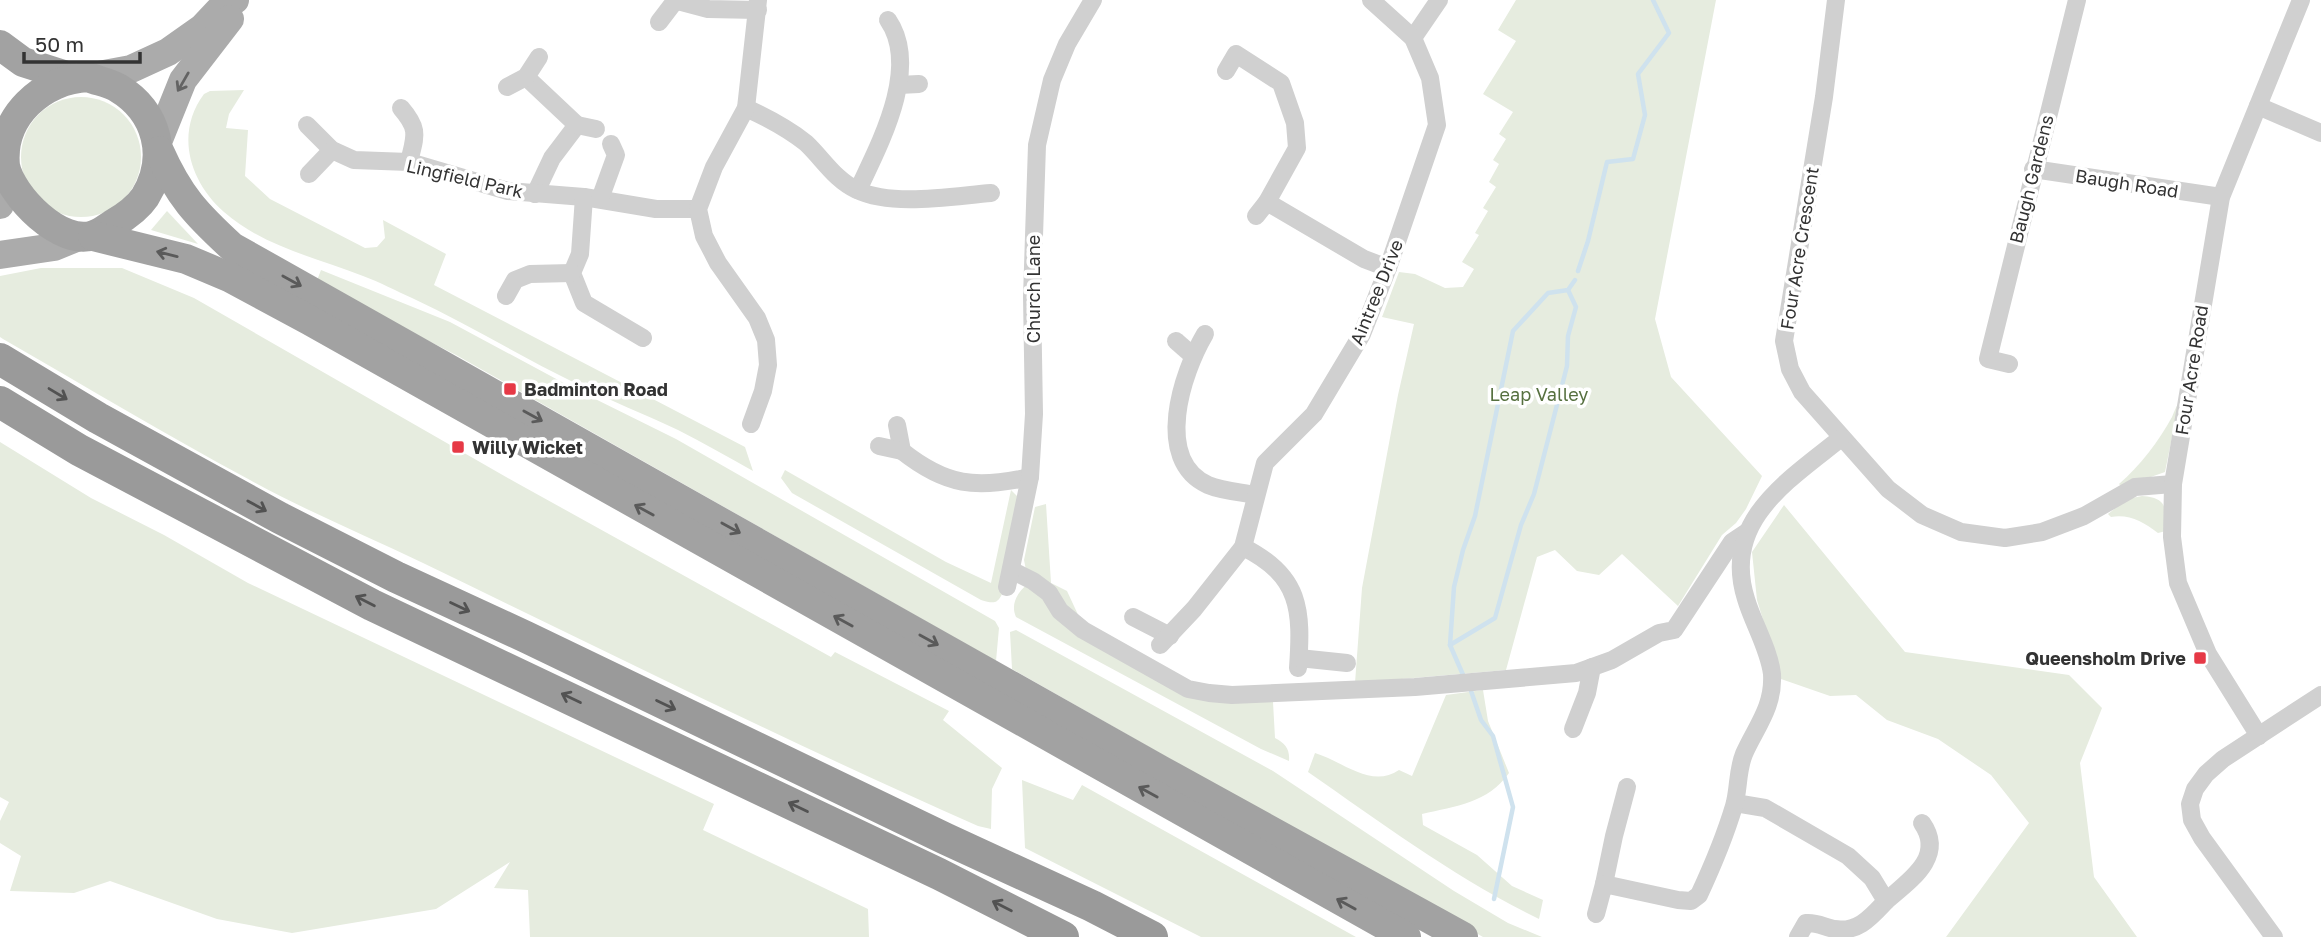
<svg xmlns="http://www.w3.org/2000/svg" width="2321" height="937" font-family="'Golos Text',sans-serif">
  <rect width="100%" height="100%" fill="#fff"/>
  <g fill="#e6ecdf">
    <polygon points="1516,0 1716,0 1655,319 1671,377 1762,476 1746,509 1736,523 1722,535 1678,606 1622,554 1599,575 1577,571 1555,550 1537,557 1506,670 1355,683 1362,588 1398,395 1414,324 1382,317 1399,272 1415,274 1445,288 1463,287 1474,269 1462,262 1479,235 1475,233 1488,211 1483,208 1496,187 1489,182 1499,164 1493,160 1506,139 1499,134 1513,112 1483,94 1516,41 1498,30"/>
    <path d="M244 90 229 114 226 128 248 130 245 176 270 199 365 248 377 247 385 238 383 220 446 254 434 285 745 447 753 471C728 457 704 443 678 430 645 414 610 401 577 384 521 357 468 324 412 298 396 291 380 282 363 276 315 257 264 247 224 212 189 181 175 133 204 94L210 91Z"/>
    <circle cx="81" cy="157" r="60"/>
    <polygon points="167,211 198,244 151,230"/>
    <path d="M41 268H122L194 298 515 482 831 657 835 652 949 711 943 720 1002 768 992 789 991 829 978 826C790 743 607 652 423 563 365 535 306 511 250 480 166 435 85 386 3 339L0 337V276Z"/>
    <polygon points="321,270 450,322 573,388 676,439 995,621 999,628 996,661 456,355 316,283"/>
    <path d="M2179 402 2165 472 2122 487 2119 484C2140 466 2159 441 2172 417 2174 412 2176 407 2179 402Z"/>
    <polygon points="0,442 91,498 164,535 248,583 714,804 703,830 868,909 869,937 530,937 528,890 494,888 510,862 436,909 292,933 217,919 110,881 74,893 10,891 21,856 0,843 0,821 9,802 0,797"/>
    <path d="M785 470 946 562 991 583 1011 490 1020 499 1002 594C997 605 992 603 981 600L792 493 781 478Z"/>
    <path d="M2142 496C2168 498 2166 508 2166 531L2158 533C2143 522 2130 514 2111 517L2108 514 2127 499Z"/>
    <polygon points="1046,504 1051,583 1067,591 1080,619 1026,570 1024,560 1035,507"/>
    <polygon points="1784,505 1905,652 2069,675 2102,708 2080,763 2094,877 2137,937 1946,937 2029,823 1991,775 1938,739 1887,720 1856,695 1830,696 1781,679 1757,600 1752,552"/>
    <path d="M1029 583 1065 619 1217 701 1273 702 1275 738C1285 743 1290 749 1289 761L1261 749 1016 617C1010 604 1018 591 1029 583Z"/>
    <polygon points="1016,630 1273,771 1454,891 1508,923 1542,937 1483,937 1012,669 1010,632"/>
    <path d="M1483 690 1488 721 1509 773C1488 803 1456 806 1422 814L1423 825 1477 855 1512 886 1543 900 1539 919C1457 879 1383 824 1308 772L1315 753C1342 761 1371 789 1399 770L1412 776 1446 695Z"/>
    <polygon points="1022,780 1073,800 1082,785 1356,937 1201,937 1025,848"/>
  </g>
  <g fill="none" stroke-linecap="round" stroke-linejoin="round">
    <g stroke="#cfe2ee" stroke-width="4.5">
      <polyline points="1578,271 1588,241 1607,162 1633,159 1645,115 1638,74 1669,33 1653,0"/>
      <polyline points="1450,645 1495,618 1521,525 1534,494 1567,366 1568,336 1576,307 1568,290"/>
      <polyline points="1464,677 1450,645 1454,587 1463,550 1475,516 1513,331 1548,293 1568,290 1575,280"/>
      <polyline points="1470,688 1481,720 1493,736 1513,807 1494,899"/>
    </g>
    <g stroke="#d0d0d0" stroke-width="18">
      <polyline points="674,0 708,9 758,10"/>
      <polyline points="1836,0 1824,97 1784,341 1790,369 1802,392 1888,489 1922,515 1961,532 2005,538 2042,532 2084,516 2135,487 2173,484"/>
      <polyline points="659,22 675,1"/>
      <polyline points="1413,38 1439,0"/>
      <polyline points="1226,71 1236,54 1281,83 1295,123 1297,148 1267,202"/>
      <polyline points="526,77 577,125 552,158 535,194"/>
      <polyline points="899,85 919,84"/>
      <polyline points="507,87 526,77 539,57"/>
      <polyline points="2258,106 2321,133"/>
      <path d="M401 108C420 130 415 136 409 162"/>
      <path d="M746 108C768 118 787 128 806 143 823 159 835 180 857 190 892 207 953 196 991 193"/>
      <polyline points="307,125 332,150 354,160 409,162 508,191 584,197 656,209 698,209"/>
      <polyline points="577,125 596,129"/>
      <polyline points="2033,169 2221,197"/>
      <polyline points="309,174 332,150"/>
      <path d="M858 190C879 145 921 68 888 20"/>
      <polyline points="584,197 580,254 572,273 584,303 643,338"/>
      <polyline points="600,199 616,155 611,144"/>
      <polyline points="1256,216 1267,202 1364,259 1388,268"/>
      <polyline points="506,296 515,280 530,274 572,273"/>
      <path d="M1205 334C1182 373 1153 460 1208 485 1222 491 1241 492 1256 495"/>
      <polyline points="1176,341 1192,355"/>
      <polyline points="2009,364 1988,359 2077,0"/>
      <polyline points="751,424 763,391 768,365 766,340 757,318 718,263 704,236 698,209 714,167 746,108 758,0"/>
      <path d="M897 425 902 451C946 486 976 489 1030 477"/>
      <polyline points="879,446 902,451"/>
      <path d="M1243 547C1301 576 1302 610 1298 668"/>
      <polyline points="1011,570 1033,581 1049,593 1060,611 1083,630 1188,689 1209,693 1232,695 1415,687 1576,673 1612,660 1659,633 1674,630 1732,542 1747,532"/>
      <polyline points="1007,587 1030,477 1034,414 1032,297 1037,145 1052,80 1067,44 1093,0"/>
      <polyline points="1133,617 1170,636"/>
      <polyline points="1160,645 1194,609 1243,547 1265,463 1314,414 1362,334 1388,268 1437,125 1430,78 1413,38 1371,0"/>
      <polyline points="1299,658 1347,663"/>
      <polyline points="1573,729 1587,693 1592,667"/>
      <polyline points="2259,736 2208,654 2178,583 2172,537 2173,484 2221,197 2301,0"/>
      <path d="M1735 803 1765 808 1848 856 1872 878 1886 901C1871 917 1858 933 1834 929 1824 927 1817 922 1806 923L1798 937"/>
      <polyline points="1604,884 1614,836 1627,787"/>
      <path d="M1886 901C1909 881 1946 857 1922 823"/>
      <path d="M1596 914 1604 884 1678 900 1691 901 1699 895C1712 867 1725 836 1734 806 1739 789 1737 771 1744 754 1756 727 1774 707 1772 674 1769 649 1753 623 1746 599 1721 521 1789 480 1841 438"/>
      <polyline points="2274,937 2202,838 2192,820 2190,804 2195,789 2206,774 2223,759 2321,695"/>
    </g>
    <g stroke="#ababab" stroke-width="28">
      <polyline points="88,77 131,69 168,52 202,28 218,11 235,0"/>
      <polyline points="158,142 183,80 230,19"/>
      <polyline points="0,205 5,168"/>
      <polyline points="0,255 54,247 81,236"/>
    </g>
    <g stroke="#a2a2a2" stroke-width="30">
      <polyline points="0,45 23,62 73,78"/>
      <path d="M88 77C98 81 110 83 118 88 158 112 169 158 145 197 137 209 125 217 113 224 107 228 101 233 94 235 61 247 11 196 5 166 0 116 43 79 88 77Z"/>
      <path d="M159 151C179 196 196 214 232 247L1162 771 1463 937"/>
      <polyline points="93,236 186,259 231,278 309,320 1406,937"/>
    </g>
    <g stroke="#9a9a9a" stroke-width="32">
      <polyline points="0,359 98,418 280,518 396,577 526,637 946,839 1092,906 1152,937"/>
      <polyline points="0,402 79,450 372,605 939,874 1063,937"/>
    </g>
  </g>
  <defs><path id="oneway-shaft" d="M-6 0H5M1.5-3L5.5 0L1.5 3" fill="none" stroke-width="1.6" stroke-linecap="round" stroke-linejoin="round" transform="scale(1.75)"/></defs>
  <use stroke="#636363" href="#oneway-shaft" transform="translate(183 82) rotate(120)"/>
  <g stroke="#5a5a5a">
    <use href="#oneway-shaft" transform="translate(167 254) rotate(-166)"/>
    <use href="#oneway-shaft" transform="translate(292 281) rotate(29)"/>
    <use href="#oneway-shaft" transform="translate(533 416) rotate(29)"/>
    <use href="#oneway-shaft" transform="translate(644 510) rotate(-151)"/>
    <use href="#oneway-shaft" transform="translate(731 528) rotate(29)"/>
    <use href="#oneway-shaft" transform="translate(843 621) rotate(-151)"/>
    <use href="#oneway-shaft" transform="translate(929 640) rotate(29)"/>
    <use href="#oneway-shaft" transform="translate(1148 792) rotate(-151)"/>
    <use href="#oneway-shaft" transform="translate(1346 904) rotate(-151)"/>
  </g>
  <g stroke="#525252">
    <use href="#oneway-shaft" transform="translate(58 394) rotate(31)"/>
    <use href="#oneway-shaft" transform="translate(257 506) rotate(29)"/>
    <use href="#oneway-shaft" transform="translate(365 601) rotate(-153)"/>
    <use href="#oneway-shaft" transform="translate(460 607) rotate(25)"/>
    <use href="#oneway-shaft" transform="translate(571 698) rotate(-154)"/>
    <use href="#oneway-shaft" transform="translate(666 705) rotate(26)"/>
    <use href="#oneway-shaft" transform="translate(798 807) rotate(-154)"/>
    <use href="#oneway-shaft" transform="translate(1002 906) rotate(-153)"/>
  </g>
  <g fill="#e63946" stroke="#fff" stroke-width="2.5">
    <rect x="503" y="382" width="14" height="14" rx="3.5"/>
    <rect x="451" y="440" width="14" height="14" rx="3.5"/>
    <rect x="2193" y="651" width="14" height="14" rx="3.5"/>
  </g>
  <g text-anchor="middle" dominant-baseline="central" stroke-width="7" stroke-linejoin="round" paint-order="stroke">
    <g font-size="18" fill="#333" stroke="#fff">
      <text transform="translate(465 178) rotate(13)">Lingfield Park</text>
      <text transform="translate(2031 179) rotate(-76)">Baugh Gardens</text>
      <text transform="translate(2127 183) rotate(9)">Baugh Road</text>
      <text transform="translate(1799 248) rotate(-81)">Four Acre Crescent</text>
      <text transform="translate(1033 289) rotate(-90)">Church Lane</text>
      <text transform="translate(1376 292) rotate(-68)">Aintree Drive</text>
      <text transform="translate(2191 370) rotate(-81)">Four Acre Road</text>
    </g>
    <g font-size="18" font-weight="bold" fill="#333" stroke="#fff" text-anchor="start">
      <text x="524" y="389">Badminton Road</text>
      <text x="472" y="447">Willy Wicket</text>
      <text x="2186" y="658" text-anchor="end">Queensholm Drive</text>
    </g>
    <g font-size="18" fill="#56703f" stroke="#fff">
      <text x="1539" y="394">Leap Valley</text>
    </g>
  </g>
  <path d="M24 52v10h116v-10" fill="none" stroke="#333333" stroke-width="3.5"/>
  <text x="35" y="52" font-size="21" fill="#333333" stroke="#ffffff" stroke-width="5" paint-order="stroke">50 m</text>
</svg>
